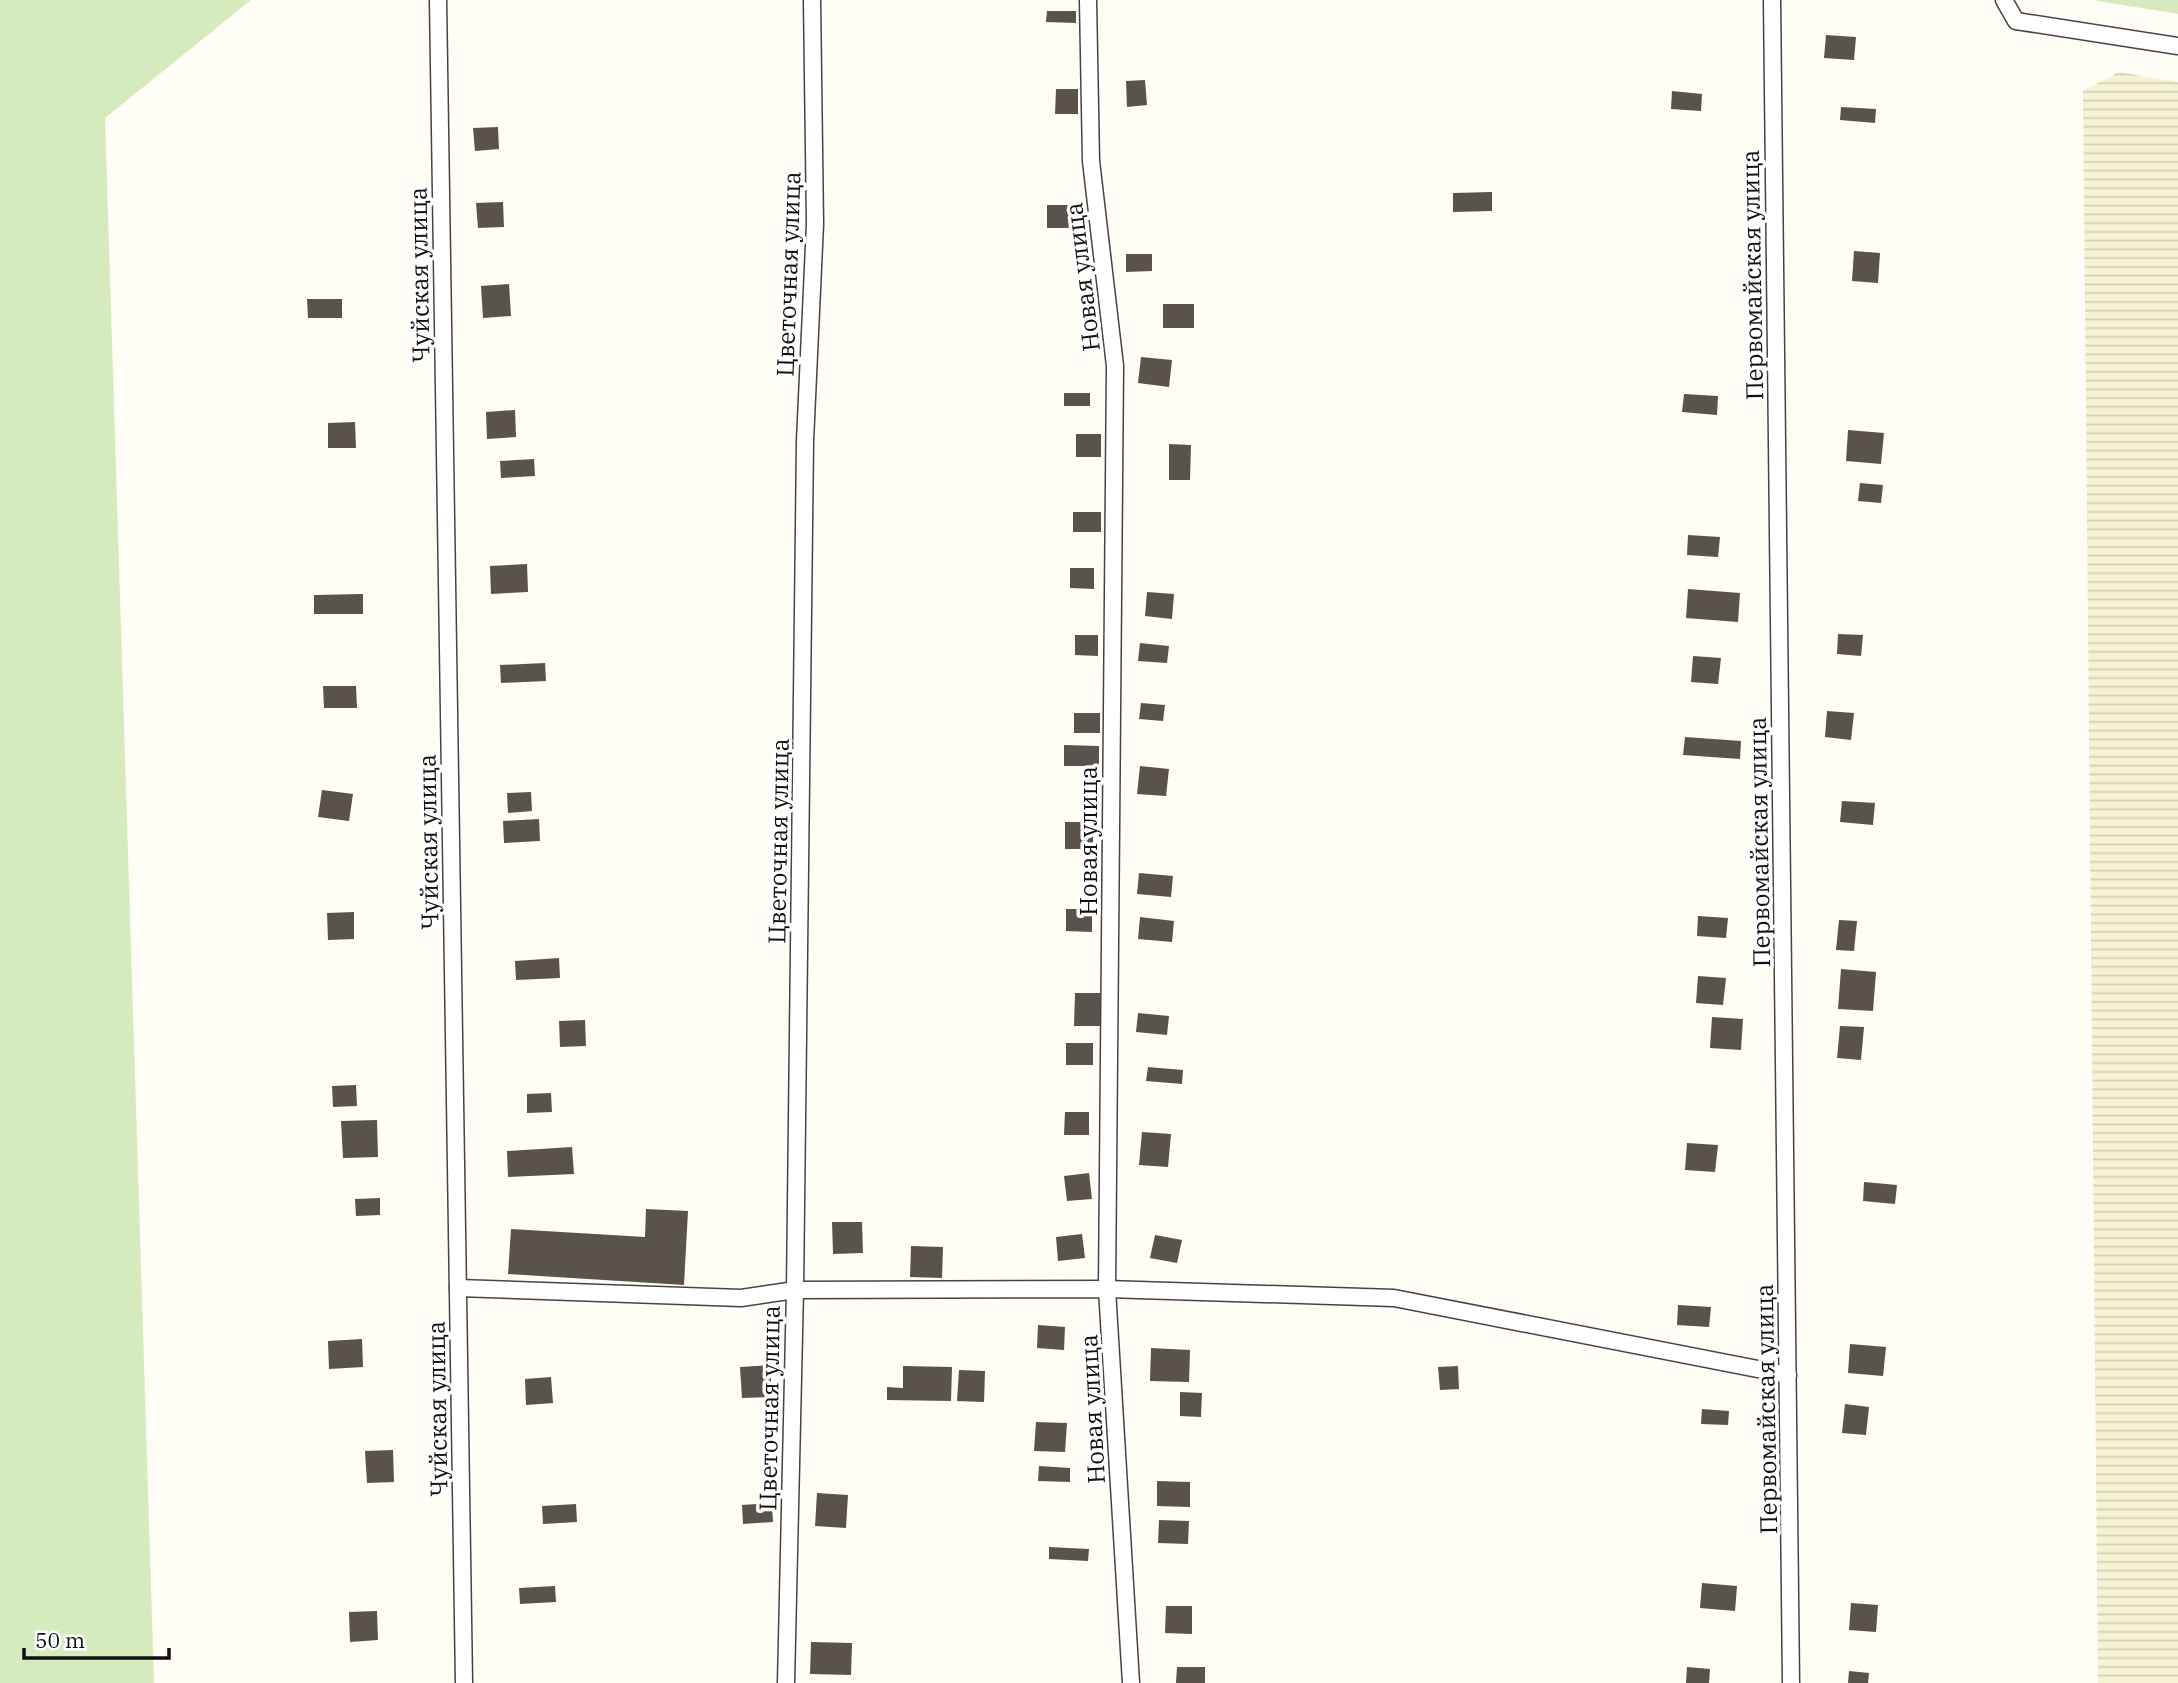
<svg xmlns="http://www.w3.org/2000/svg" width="2178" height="1683" font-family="'IBM Plex Serif',serif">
  <defs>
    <pattern id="farmland-rules" width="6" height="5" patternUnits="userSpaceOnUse" patternTransform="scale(1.75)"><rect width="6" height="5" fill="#f6f3d4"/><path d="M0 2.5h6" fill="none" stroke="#d2cfb5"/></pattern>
  </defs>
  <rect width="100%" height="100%" fill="#fffdf5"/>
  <polygon fill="url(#farmland-rules)" points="2119,72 2178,82 2178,1683 2098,1683 2083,91"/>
  <g fill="#d5ebbd">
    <polygon points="0,0 251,0 105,118 154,1683 0,1683"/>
    <polygon points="2093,0 2178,0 2178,14"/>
  </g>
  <g fill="#5a524d">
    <polygon points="1047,11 1076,11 1076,23 1046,22"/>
    <polygon points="1826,35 1856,37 1854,60 1824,58"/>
    <polygon points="1145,80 1147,105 1127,107 1126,81"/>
    <polygon points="1056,89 1078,89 1078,114 1055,114"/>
    <polygon points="1672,91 1702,94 1701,111 1671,109"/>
    <polygon points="1841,107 1876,109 1875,123 1840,120"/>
    <polygon points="498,127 499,149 475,151 473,128"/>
    <polygon points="1492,192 1492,211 1453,212 1453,193"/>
    <polygon points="503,202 504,227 478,228 476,203"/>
    <rect x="1047" y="205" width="27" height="23"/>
    <polygon points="1854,251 1880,253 1878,283 1852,281"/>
    <polygon points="1126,254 1152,254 1152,271 1126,272"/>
    <polygon points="509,284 511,316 483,318 481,286"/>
    <polygon points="307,299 342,299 342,318 308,318"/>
    <rect x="1163" y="304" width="31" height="24"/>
    <polygon points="1141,357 1172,360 1169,387 1138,383"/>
    <rect x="1064" y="393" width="26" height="13"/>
    <polygon points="1684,394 1718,396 1717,415 1682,412"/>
    <polygon points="515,410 516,437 487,439 486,412"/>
    <polygon points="355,422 356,448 328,448 328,423"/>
    <polygon points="1848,430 1884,433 1881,464 1846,461"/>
    <rect x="1076" y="434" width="25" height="23"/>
    <polygon points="1169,444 1191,445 1190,480 1169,480"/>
    <polygon points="534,459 535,476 501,478 500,461"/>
    <polygon points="1860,483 1883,485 1881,503 1858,501"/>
    <rect x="1073" y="512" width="28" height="20"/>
    <polygon points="1688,535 1720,537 1718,557 1687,555"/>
    <polygon points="527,564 528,592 491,594 490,566"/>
    <polygon points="1070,568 1094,568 1094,589 1070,588"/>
    <polygon points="1688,589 1740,593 1738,622 1686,618"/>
    <polygon points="1147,592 1174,594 1172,619 1145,616"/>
    <polygon points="363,594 363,614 314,614 314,595"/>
    <polygon points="1838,634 1863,635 1861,656 1837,654"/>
    <polygon points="1075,635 1098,635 1098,656 1075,655"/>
    <polygon points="1140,643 1169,646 1167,663 1138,661"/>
    <polygon points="1693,656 1721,658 1718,684 1691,682"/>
    <polygon points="545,663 546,681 501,683 500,665"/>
    <polygon points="323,686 356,686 357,708 324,708"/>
    <polygon points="1141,703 1165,705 1163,721 1139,719"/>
    <polygon points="1827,711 1854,713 1851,740 1825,737"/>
    <rect x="1074" y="713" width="26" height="20"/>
    <polygon points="1685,737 1741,741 1740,759 1683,755"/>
    <polygon points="1064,745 1099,746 1099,766 1064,766"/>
    <polygon points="1140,766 1169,769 1166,796 1137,794"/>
    <polygon points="322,790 353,794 349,821 318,817"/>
    <polygon points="531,792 532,811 508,813 507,793"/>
    <polygon points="1842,801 1875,803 1873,825 1840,822"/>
    <polygon points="539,819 540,841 504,843 503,821"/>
    <rect x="1065" y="822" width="28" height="27"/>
    <polygon points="1139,873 1173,876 1171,897 1137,894"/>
    <polygon points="1066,909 1092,909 1092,932 1066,931"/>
    <polygon points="354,912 354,939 328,940 327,913"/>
    <polygon points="1698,916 1728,918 1726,938 1697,936"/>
    <polygon points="1140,917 1174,921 1172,942 1138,939"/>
    <polygon points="1839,920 1857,921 1854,951 1836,950"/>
    <polygon points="559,958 560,978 516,980 515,961"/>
    <polygon points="1841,969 1876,972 1873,1011 1838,1009"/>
    <polygon points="1698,976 1726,978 1723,1005 1696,1003"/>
    <polygon points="1075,993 1100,993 1100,1026 1074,1026"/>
    <polygon points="1138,1013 1169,1016 1167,1035 1136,1032"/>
    <polygon points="1712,1017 1743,1019 1741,1050 1710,1048"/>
    <polygon points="585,1020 586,1046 560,1047 559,1021"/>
    <polygon points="1840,1026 1864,1027 1861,1060 1837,1058"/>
    <rect x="1066" y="1043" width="27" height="22"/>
    <polygon points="1148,1067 1183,1070 1182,1084 1146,1081"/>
    <polygon points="356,1085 357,1106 333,1107 332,1086"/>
    <polygon points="551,1093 552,1112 527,1113 527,1094"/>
    <polygon points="1065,1112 1089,1112 1089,1135 1064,1135"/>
    <polygon points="377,1120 378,1157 343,1158 341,1121"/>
    <polygon points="1142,1132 1171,1134 1168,1167 1139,1165"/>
    <polygon points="1687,1143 1718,1145 1715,1172 1685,1170"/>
    <polygon points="572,1147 574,1174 508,1177 507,1151"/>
    <polygon points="1089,1173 1092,1199 1067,1201 1064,1176"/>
    <polygon points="1864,1182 1897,1185 1895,1204 1863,1201"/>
    <polygon points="380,1198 380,1215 356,1216 355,1199"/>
    <polygon points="646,1209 688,1211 684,1285 508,1274 511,1229 645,1237"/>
    <polygon points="832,1222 862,1222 863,1253 833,1254"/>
    <polygon points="1082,1234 1085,1258 1058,1261 1056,1237"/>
    <polygon points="1155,1235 1182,1240 1177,1263 1150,1258"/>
    <polygon points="911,1246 943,1247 942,1278 910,1277"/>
    <polygon points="1678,1305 1711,1307 1709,1327 1677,1325"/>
    <polygon points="1038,1325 1065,1327 1064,1350 1037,1348"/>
    <polygon points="362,1339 363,1367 329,1369 328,1341"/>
    <polygon points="1850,1344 1886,1347 1883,1376 1848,1373"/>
    <polygon points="1151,1348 1190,1350 1189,1382 1150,1381"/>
    <polygon points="770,1365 772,1397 742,1398 740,1367"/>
    <polygon points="903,1366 952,1367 951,1401 887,1400 887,1387 903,1388"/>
    <polygon points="1458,1366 1459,1389 1440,1390 1438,1367"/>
    <polygon points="959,1370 985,1371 984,1402 957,1401"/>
    <polygon points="551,1377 553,1403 526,1405 525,1379"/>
    <polygon points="1180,1392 1202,1393 1201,1417 1180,1416"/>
    <polygon points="1845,1404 1869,1407 1866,1435 1842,1433"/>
    <polygon points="1702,1409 1729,1411 1728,1425 1701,1424"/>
    <polygon points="1036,1422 1067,1423 1065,1452 1034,1451"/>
    <polygon points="393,1450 394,1482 367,1483 365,1451"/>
    <polygon points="1039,1466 1070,1468 1070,1482 1038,1481"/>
    <polygon points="1157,1481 1190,1482 1190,1507 1157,1506"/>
    <polygon points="817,1493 848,1495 846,1528 815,1526"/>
    <polygon points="772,1503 773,1522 743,1524 742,1505"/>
    <polygon points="576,1504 577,1522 543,1524 542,1506"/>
    <polygon points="1159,1520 1189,1521 1188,1544 1158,1543"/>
    <polygon points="1049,1547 1089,1549 1088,1561 1049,1559"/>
    <polygon points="1702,1583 1737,1586 1735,1611 1700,1608"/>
    <polygon points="555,1586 556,1602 520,1604 519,1588"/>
    <polygon points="1851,1603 1878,1605 1876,1632 1849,1630"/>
    <polygon points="1166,1606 1192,1606 1192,1634 1165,1633"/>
    <polygon points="377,1611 378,1640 350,1642 349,1612"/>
    <polygon points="811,1642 852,1643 851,1675 810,1674"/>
    <polygon points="1177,1667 1205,1667 1205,1683 1176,1683"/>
    <polygon points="1687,1667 1710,1669 1709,1683 1686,1683"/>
    <polygon points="1849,1671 1869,1673 1868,1683 1848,1683"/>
  </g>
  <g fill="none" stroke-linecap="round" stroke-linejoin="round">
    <g stroke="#444" stroke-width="19">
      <g id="minor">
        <polyline points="438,0 464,1683"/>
        <polyline points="1088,0 1091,161 1115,366 1107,1289 1131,1683"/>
        <polyline points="1772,0 1791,1683"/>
        <polyline points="2004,0 2016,21 2178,46"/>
        <polyline points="458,1288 741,1298 795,1290 1107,1289 1394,1298 1788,1375"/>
        <polyline points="786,1683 795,1290 805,441 815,224 812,0"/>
      </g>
    </g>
    <use href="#minor" stroke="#fff" stroke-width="16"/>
  </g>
  <g text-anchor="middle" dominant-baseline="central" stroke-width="7" stroke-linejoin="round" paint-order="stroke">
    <g font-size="24" fill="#111" stroke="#fff">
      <text transform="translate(788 274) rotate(-88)">Цветочная улица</text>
      <text transform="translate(419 275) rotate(-91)">Чуйская улица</text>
      <text transform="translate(1752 275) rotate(-91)">Первомайская улица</text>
      <text transform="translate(1082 277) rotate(-97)">Новая улица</text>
      <text transform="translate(778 841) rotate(-89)">Цветочная улица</text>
      <text transform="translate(1088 841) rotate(-90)">Новая улица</text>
      <text transform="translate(428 842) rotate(-91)">Чуйская улица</text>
      <text transform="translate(1759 842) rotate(-91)">Первомайская улица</text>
      <text transform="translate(769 1408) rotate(-89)">Цветочная улица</text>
      <text transform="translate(437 1409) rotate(-91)">Чуйская улица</text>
      <text transform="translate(1092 1409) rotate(-93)">Новая улица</text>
      <text transform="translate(1766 1409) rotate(-91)">Первомайская улица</text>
    </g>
  </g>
  <path d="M24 1648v10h145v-10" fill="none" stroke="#111111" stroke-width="3.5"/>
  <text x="35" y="1648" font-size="21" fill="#111111" stroke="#ffffff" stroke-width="5" paint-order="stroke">50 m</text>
</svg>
